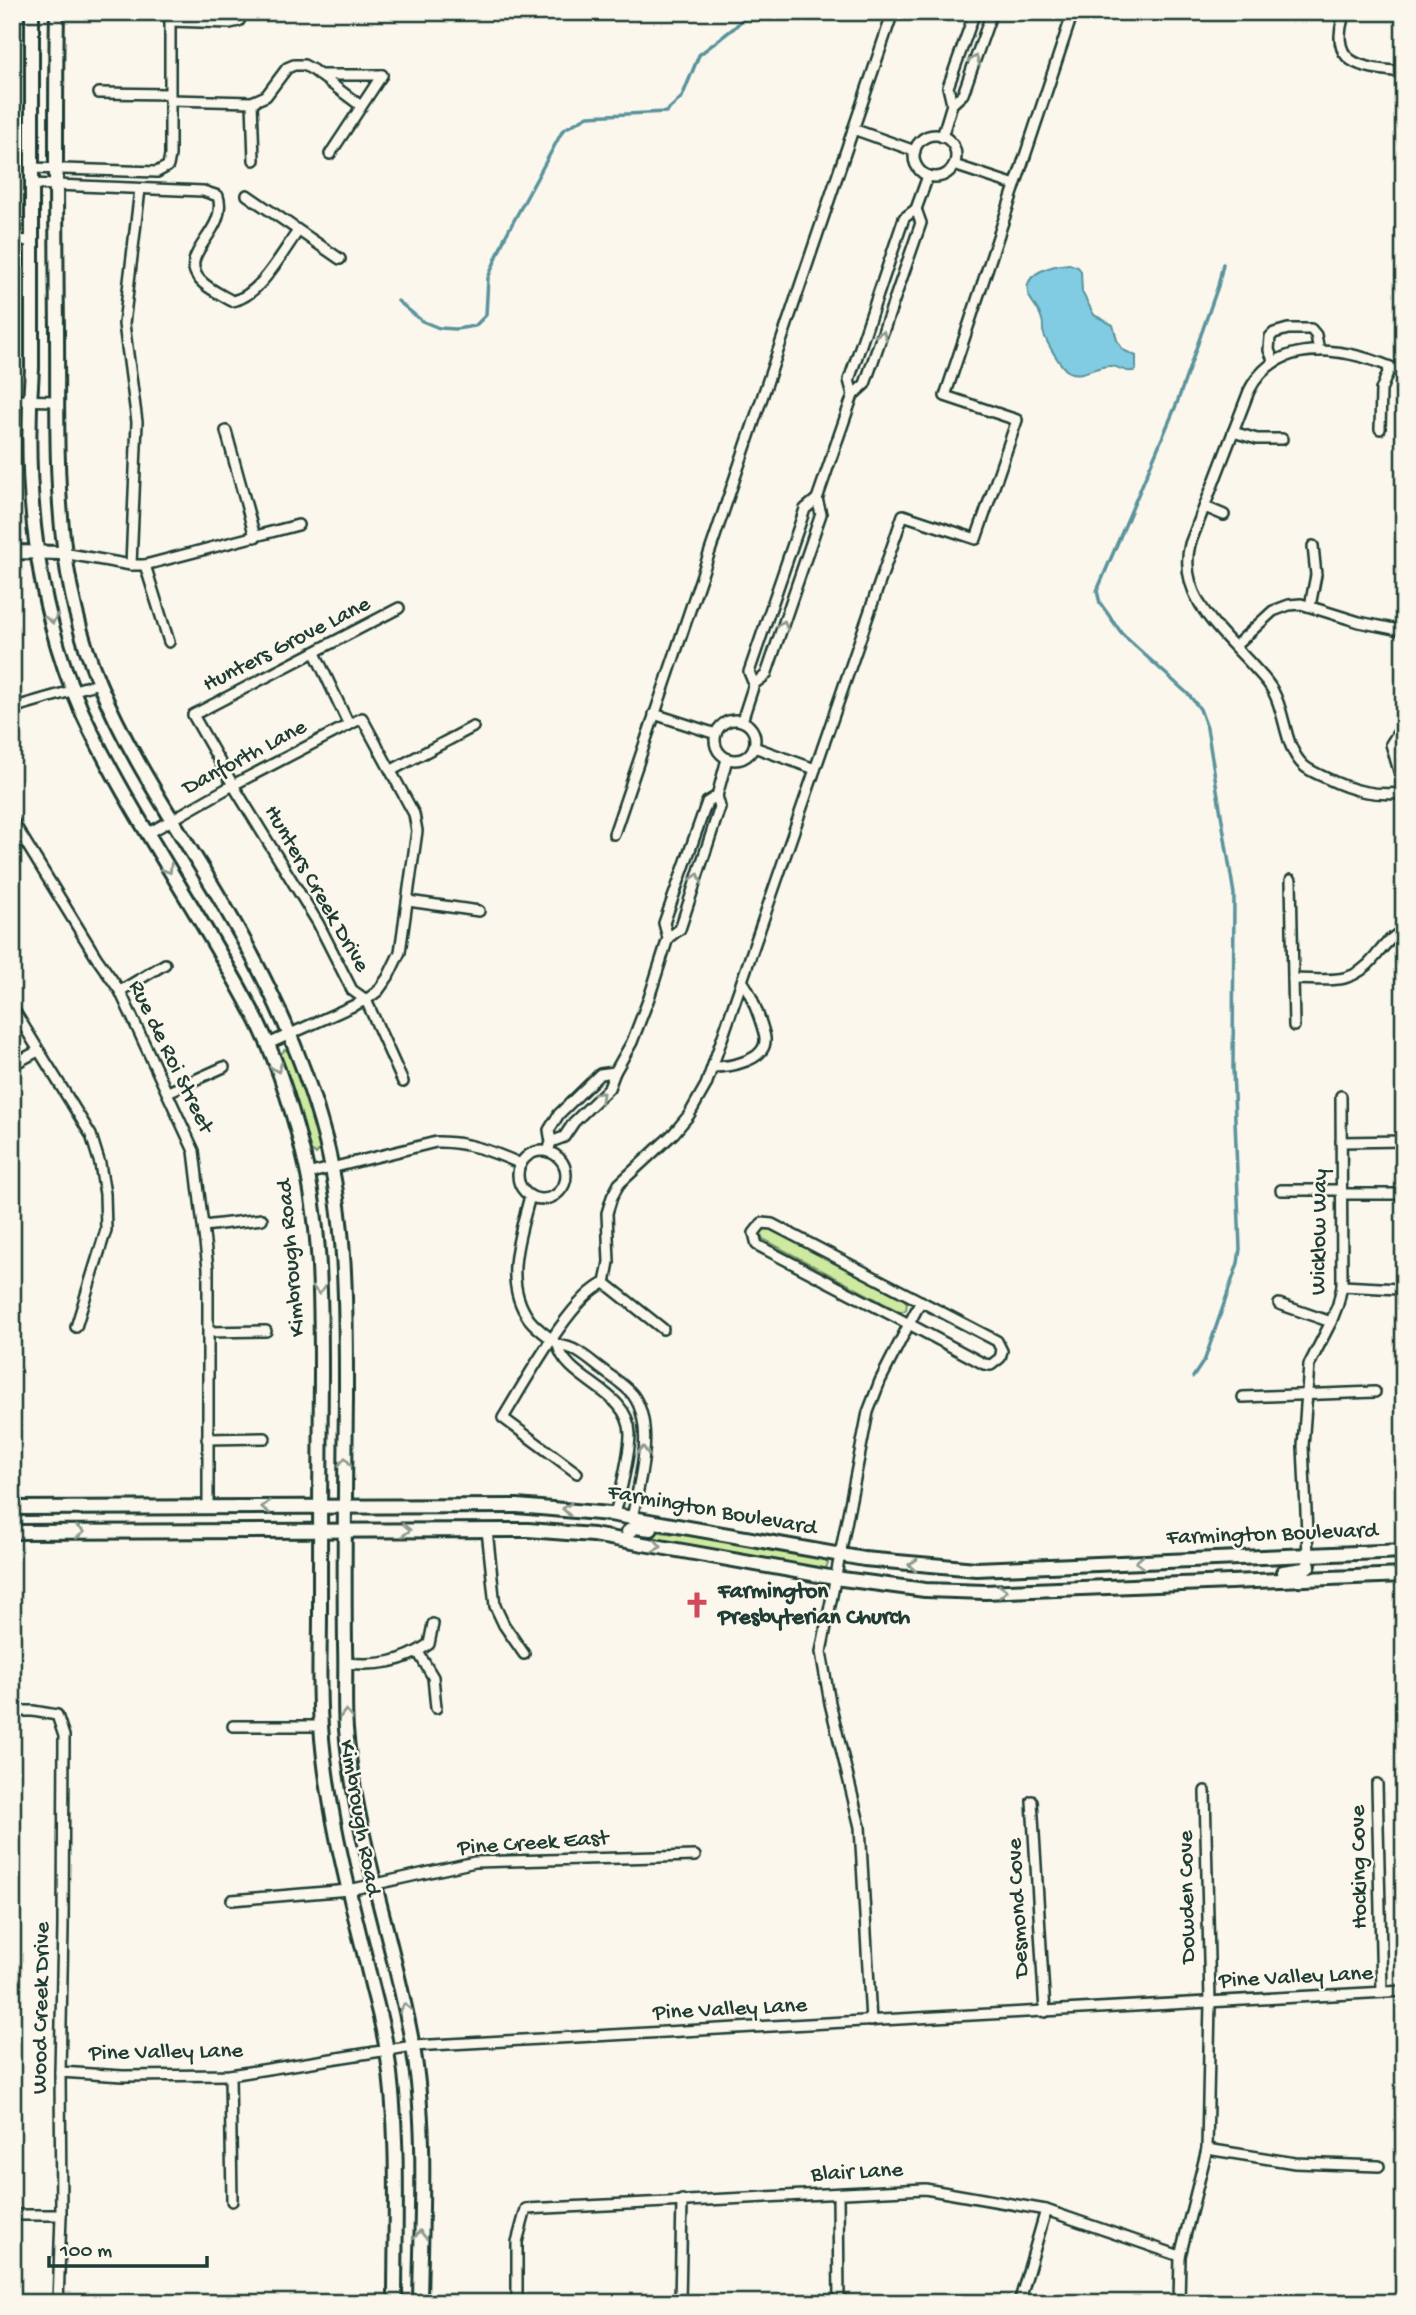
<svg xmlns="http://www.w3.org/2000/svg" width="1416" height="2315" font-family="'Gochi Hand',sans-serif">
  <rect width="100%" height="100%" fill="#fbf7ec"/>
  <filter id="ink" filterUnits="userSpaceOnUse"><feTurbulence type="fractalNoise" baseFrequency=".0143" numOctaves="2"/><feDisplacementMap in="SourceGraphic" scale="14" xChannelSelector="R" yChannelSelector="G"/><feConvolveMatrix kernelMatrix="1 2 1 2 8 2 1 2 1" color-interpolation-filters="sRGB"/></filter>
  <g filter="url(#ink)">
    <g fill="#cee9a0" stroke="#76936a" stroke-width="2">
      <polygon points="284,1050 290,1051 302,1082 321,1148 316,1154 310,1151 280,1056"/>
      <polygon points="763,1228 770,1228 905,1300 907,1304 906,1310 900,1312 763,1239 761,1234"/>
      <polygon points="642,1530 733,1541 823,1557 828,1563 826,1568 821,1569 639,1536 638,1532"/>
    </g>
    <path fill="#81cce2" stroke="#5a939c" stroke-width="2" d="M1069 264 1078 267 1081 271 1082 292 1094 315 1113 325 1117 340 1123 350 1136 356V370C1126 374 1121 367 1111 366 1096 365 1083 378 1069 372 1061 368 1045 340 1043 331 1043 330 1043 321 1042 320 1040 311 1033 304 1029 296 1020 273 1053 265 1069 264Z"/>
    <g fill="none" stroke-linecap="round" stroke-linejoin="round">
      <g stroke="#5a939c" stroke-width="3.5">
        <polyline points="398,301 422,321 439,328 456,329 475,326 486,315 488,278 505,237 563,130 588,116 666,112 682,97 699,55 734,28 750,12"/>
        <polyline points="1193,1377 1205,1359 1238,1263 1240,1249 1233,1068 1234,894 1207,728 1200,709 1189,695 1123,635 1100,603 1097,591 1177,403 1218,286 1223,264"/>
      </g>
      <g stroke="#1f3d34" stroke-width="14">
        <g id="street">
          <path d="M1345 12C1326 66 1363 68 1404 72"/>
          <polyline points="170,21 230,23 239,21 243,12"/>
          <polyline points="321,75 382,75"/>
          <polyline points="99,93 169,94"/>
          <polyline points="170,100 252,102 266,96 287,68 294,65 304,65 313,70 361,106"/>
          <polyline points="252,102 254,160"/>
          <polyline points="952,104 963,94 992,12"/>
          <polyline points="853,129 915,151"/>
          <circle cx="935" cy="156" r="21"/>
          <polyline points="942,137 952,104 948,87 975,12"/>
          <polyline points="330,154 382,75"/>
          <polyline points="954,165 1015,185"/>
          <polyline points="31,168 157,172 168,166 170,155 170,12"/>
          <path d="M31 184 203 191 218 196C229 232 176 253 200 280 208 289 222 295 232 301 259 297 282 253 298 231"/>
          <polyline points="247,195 340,259"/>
          <polyline points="916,209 928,176"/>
          <polyline points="12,240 32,241"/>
          <polyline points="1274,362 1269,350 1270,337 1274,333 1288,329 1311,329 1316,335 1319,351"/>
          <polyline points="1399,371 1404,361"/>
          <path d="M1404 373C1356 350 1279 331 1249 391L1190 544C1177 596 1221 631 1253 666 1260 674 1268 681 1273 691 1286 714 1284 746 1303 765 1309 771 1318 774 1326 778 1353 791 1374 796 1404 793"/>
          <polyline points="12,400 56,401"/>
          <polyline points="1380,429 1381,390 1390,367"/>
          <polyline points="226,431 255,537"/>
          <polyline points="1233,432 1257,439 1282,439"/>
          <polyline points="817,499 853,395 865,384 921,223 916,209 904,218 849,380 853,395"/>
          <polyline points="1205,507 1224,515"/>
          <polyline points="63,553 131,565 145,565 298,525"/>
          <polyline points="131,565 137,422 124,324 140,189"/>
          <polyline points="145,565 169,642"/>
          <polyline points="1310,606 1316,575 1313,546"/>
          <polyline points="399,608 193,715 233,785 318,923 352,990 366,1000 403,1082"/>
          <polyline points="1235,646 1273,611 1289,605 1301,604 1359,622 1404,631"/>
          <polyline points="315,653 349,725"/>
          <polyline points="12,708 99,683"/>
          <polyline points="654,714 716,734"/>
          <circle cx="735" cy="740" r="20"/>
          <polyline points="742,721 754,684 766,675 821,514 817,499 805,509 749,672 754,684"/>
          <polyline points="1398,733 1391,744 1404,788"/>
          <polyline points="754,747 815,769"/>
          <polyline points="392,770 473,727"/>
          <polyline points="717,796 727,759"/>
          <polyline points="12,820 96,957 120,991 194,1151 208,1268 208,1507"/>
          <polyline points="147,834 233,785 362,718 414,814 417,831 400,952 388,977 378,991 366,1000 268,1044"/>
          <polyline points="614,834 893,12"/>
          <polyline points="1291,880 1294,1026"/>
          <polyline points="408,901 479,911"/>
          <path d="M1293 979C1327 979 1351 987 1375 957 1385 945 1390 937 1404 931"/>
          <polyline points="120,991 165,964"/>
          <polyline points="12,1007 91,1135 100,1164 105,1194 106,1230 76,1327"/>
          <polyline points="12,1065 38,1051"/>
          <path d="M713 1067C729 1067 767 1061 765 1038 764 1031 761 1023 759 1017 754 1004 751 993 743 982"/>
          <polyline points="615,1072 632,1042 649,998 668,938 664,923 707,802 717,796 720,807 680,929 668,938"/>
          <polyline points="168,1092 224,1067"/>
          <polyline points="1341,1142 1404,1141"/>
          <circle cx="542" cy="1175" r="24"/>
          <polyline points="548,1152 551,1142 549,1130 559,1114 600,1074 615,1072 609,1088 574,1122 564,1137 551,1142"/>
          <path d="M307 1174 436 1142C466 1141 494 1152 521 1164"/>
          <polyline points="1281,1190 1340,1190"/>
          <polyline points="1341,1194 1400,1194"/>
          <path d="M530 1196C520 1235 502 1282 529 1319 536 1328 545 1334 554 1341"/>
          <polyline points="204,1226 262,1219"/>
          <polyline points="605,1283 609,1262 607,1213 612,1197 619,1184 674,1133 689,1115 706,1085 903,515 976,539 1017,420 945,396 1073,12"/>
          <polyline points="605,1283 663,1329"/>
          <polyline points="1342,1286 1399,1289"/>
          <polyline points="1279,1304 1331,1322"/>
          <polyline points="209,1332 266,1331"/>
          <polyline points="1243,1397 1375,1392"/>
          <polyline points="207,1439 265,1438"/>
          <path d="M577 1473 503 1418C523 1386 572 1295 605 1283"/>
          <path d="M615 1515C620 1492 630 1457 630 1434 629 1390 566 1381 558 1345 577 1347 589 1360 604 1371 613 1378 626 1386 633 1395 656 1427 639 1483 632 1518"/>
          <polyline points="487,1530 495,1606 504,1625 524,1654"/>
          <polyline points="1308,1555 1303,1446 1309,1365 1331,1322 1338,1304 1342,1286 1341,1096"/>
          <polyline points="418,1652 433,1677 436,1708"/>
          <path d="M346 1663C377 1666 403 1663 429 1644L433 1624"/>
          <polyline points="12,1711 33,1711 57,1715 64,1736 63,1927 60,2072 61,2215 58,2303"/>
          <polyline points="233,1726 321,1726"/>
          <polyline points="1377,1784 1382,1992"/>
          <polyline points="1032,1801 1045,2012"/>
          <polyline points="232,1900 349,1890 475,1862 695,1856"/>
          <polyline points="871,2021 860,1827 830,1703 821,1652 868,1412 880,1381 909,1324 757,1245 754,1233 762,1223 772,1224 997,1341 1002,1351 1000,1358 991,1365 984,1364 909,1324 921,1301"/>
          <polyline points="60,2072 123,2076 230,2075 413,2046 1404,1991"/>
          <polyline points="230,2075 232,2201"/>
          <polyline points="1207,2149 1295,2163 1379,2166"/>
          <polyline points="838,2194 839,2303"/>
          <polyline points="12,2215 61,2215"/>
          <polyline points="517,2303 517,2242 526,2209 925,2189 1046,2210 1180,2256"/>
          <polyline points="680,2303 682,2200"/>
          <polyline points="1019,2303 1046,2210"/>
          <polyline points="1179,2303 1180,2256 1207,2149 1210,2002 1205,1791"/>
        </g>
      </g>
      <g stroke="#1f3d34" stroke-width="18">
        <g id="secondary">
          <path d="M32 12V368C23 489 36 621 91 731 139 828 202 916 252 1011 276 1055 291 1104 303 1153 321 1224 321 1300 321 1373 320 1454 320 1534 320 1615 320 1652 318 1689 321 1726 327 1810 349 1892 369 1973 375 1999 383 2025 387 2051 400 2135 395 2219 395 2303"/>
          <path d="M57 12C55 119 56 226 57 332 58 453 51 568 99 683 123 741 157 795 190 849 247 940 298 1034 325 1138 347 1223 346 1310 346 1397 345 1480 344 1563 345 1646 346 1674 344 1702 346 1729 355 1836 393 1937 412 2042 428 2127 421 2217 420 2303"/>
          <polyline points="12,552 63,553"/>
          <polyline points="12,1508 517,1506 610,1514 864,1559 976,1569 1404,1551"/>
          <polyline points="12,1532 528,1530 593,1535 835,1578 925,1590 985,1592 1404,1575"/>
          <polyline points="628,1532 635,1527 651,1529"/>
          <polyline points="1283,1572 1304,1569 1309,1565"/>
        </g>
      </g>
      <use href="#street" stroke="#fbf7ec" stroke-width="9"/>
      <use href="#secondary" stroke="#fbf7ec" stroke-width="12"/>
    </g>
    <defs><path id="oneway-chevron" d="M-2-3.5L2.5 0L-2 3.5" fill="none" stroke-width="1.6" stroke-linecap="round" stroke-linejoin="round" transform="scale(1.75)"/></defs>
    <g stroke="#8d9a90">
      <use href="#oneway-chevron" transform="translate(975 60) rotate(-70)"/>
      <use href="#oneway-chevron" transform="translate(882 335) rotate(-71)"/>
      <use href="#oneway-chevron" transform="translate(52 619) rotate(77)"/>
      <use href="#oneway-chevron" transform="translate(783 625) rotate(-71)"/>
      <use href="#oneway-chevron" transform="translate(168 869) rotate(59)"/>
      <use href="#oneway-chevron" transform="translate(697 878) rotate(-72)"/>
      <use href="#oneway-chevron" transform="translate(277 1068) rotate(70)"/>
      <use href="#oneway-chevron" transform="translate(600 1096) rotate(-44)"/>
      <use href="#oneway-chevron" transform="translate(319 1290) rotate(88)"/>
      <use href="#oneway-chevron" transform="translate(643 1451) rotate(-86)"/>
      <use href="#oneway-chevron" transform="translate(345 1462) rotate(-89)"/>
      <use href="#oneway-chevron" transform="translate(266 1507) rotate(180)"/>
      <use href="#oneway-chevron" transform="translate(567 1509) rotate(-175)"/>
      <use href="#oneway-chevron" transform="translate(406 1530)"/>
      <use href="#oneway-chevron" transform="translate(80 1532)"/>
      <use href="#oneway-chevron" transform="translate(657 1546) rotate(10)"/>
      <use href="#oneway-chevron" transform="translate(1140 1562) rotate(177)"/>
      <use href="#oneway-chevron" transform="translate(913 1565) rotate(-174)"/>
      <use href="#oneway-chevron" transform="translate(1003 1591) rotate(-2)"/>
      <use href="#oneway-chevron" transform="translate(346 1714) rotate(-90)"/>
      <use href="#oneway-chevron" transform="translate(405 2008) rotate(-103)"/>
      <use href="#oneway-chevron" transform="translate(420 2235) rotate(-90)"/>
    </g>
  </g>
  <defs>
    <g id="church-bare" transform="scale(2.1)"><path d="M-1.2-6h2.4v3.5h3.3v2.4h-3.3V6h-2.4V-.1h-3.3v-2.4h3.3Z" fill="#d1495b" stroke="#fbf7ec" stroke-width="2.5" paint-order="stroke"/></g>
  </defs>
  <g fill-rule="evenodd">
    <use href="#church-bare" x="697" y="1605"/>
  </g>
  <g text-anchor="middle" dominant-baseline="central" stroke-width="5" stroke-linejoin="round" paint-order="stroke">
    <g font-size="23" fill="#1f3d34" stroke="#fbf7ec">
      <text transform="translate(287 645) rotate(-27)">Hunters Grove Lane</text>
      <text transform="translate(245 758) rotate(-28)">Danforth Lane</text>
      <text transform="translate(316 889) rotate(60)">Hunters Creek Drive</text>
      <text transform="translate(170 1057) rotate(64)">Rue de Roi Street</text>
      <text transform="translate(1320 1232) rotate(-89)">Wicklow Way</text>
      <text transform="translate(292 1258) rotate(-95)">Kimbrough Road</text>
      <text transform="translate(712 1511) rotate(10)">Farmington Boulevard</text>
      <text transform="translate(1272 1535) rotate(-2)">Farmington Boulevard</text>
      <text transform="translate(359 1818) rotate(80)">Kimbrough Road</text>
      <text transform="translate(533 1844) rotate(-4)">Pine Creek East</text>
      <text transform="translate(1360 1867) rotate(-91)">Hocking Cove</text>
      <text transform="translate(1188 1897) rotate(-91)">Dowden Cove</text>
      <text transform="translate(1019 1908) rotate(-93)">Desmond Cove</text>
      <text transform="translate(1296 1978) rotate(-3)">Pine Valley Lane</text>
      <text transform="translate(42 2008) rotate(-89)">Wood Creek Drive</text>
      <text transform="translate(730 2010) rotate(-3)">Pine Valley Lane</text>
      <text transform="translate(166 2053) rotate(-1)">Pine Valley Lane</text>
      <text transform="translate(857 2173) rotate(-3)">Blair Lane</text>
    </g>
    <g font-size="23" font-weight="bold" fill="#1f3d34" stroke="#fbf7ec" text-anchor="start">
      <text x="718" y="1592">Farmington<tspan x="718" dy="26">Presbyterian Church</tspan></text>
    </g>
  </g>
  <rect width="1416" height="2315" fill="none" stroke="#fbf7ec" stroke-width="42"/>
  <rect x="21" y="21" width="1374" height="2273" fill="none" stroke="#1f3d34" stroke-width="2.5" filter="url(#ink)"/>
  <path d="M49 2256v10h158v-10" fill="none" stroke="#1f3d34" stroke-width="3.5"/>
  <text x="60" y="2256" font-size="21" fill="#1f3d34" stroke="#fbf7ec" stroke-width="5" paint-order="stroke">100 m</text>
</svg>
